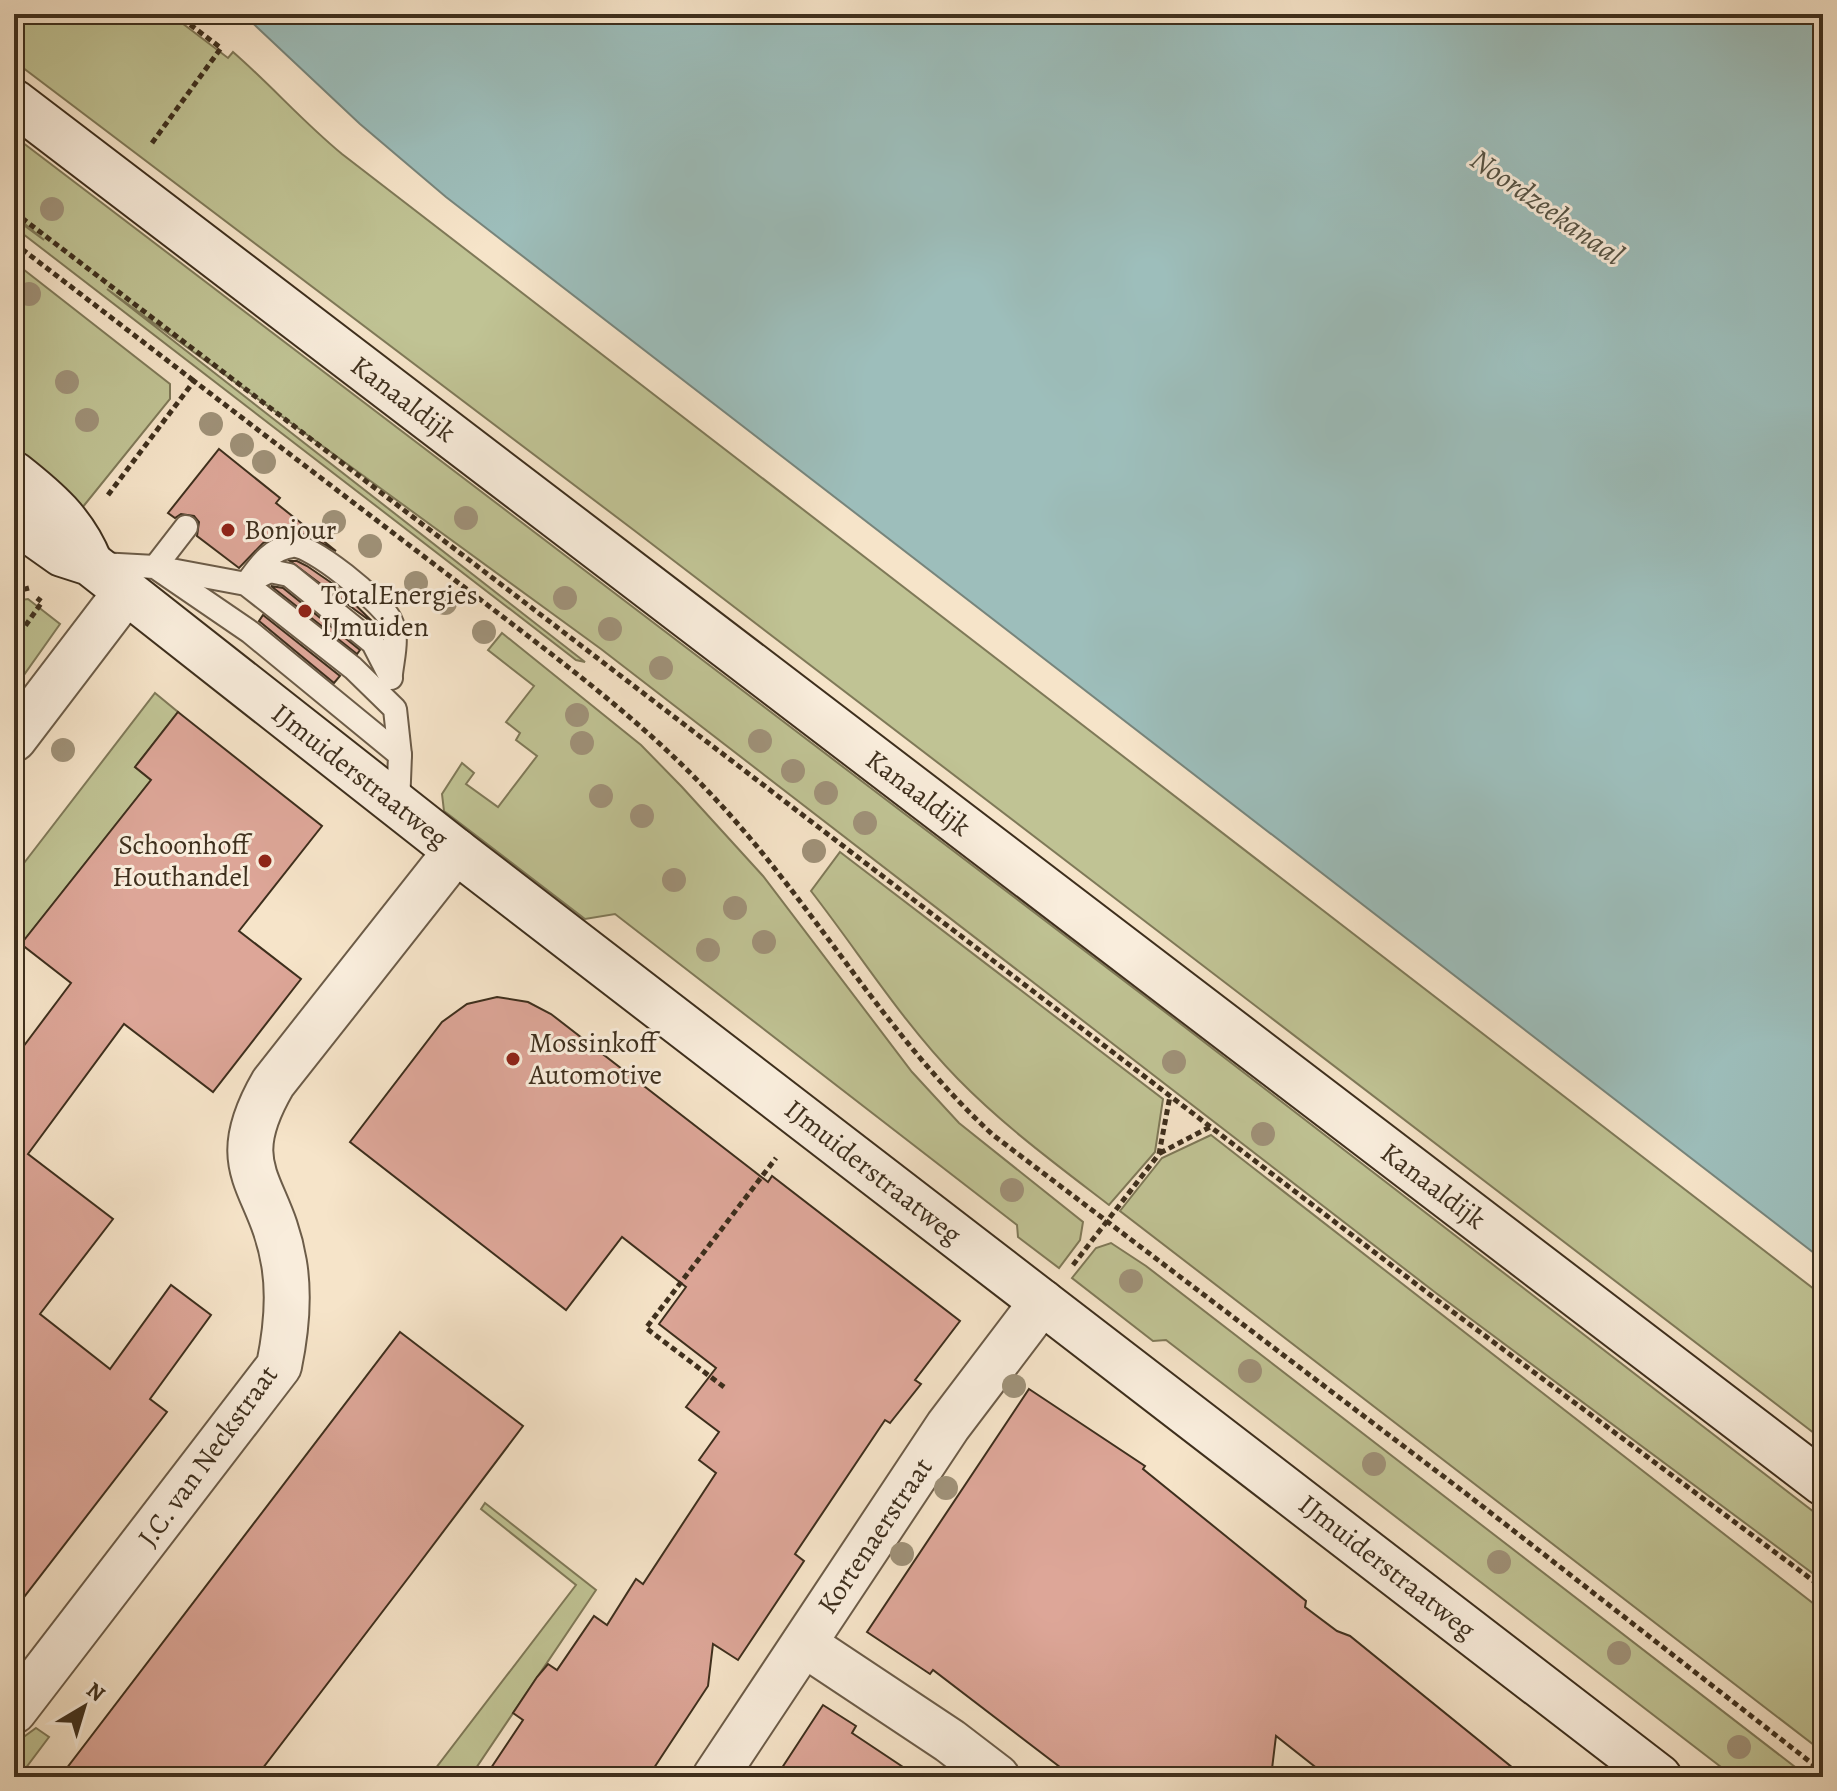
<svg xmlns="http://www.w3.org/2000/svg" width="1837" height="1791" font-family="Alegreya,serif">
  <rect width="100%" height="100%" fill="#f6e4c9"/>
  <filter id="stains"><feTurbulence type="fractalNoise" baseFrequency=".0025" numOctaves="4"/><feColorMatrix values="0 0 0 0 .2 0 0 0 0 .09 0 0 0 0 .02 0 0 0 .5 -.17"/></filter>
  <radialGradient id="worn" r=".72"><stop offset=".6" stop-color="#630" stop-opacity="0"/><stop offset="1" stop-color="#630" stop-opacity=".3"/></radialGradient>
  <g fill="#c0c394" stroke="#7f7958" stroke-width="2">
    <path d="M14 14H170L228 58 233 52C271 85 303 122 342 154L1823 1296V1440L635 531 14 61Z"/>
    <polygon points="14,136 1173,1018 1823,1519 1823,1581 1436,1293 601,649 107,289 585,662 576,660 14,227 14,218 44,240 14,215"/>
    <polygon points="14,262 170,384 170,399 82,508 14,449"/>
    <polygon points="28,599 60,624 14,689 14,601"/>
    <polygon points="502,633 641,745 682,787 763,876 912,1072 959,1123 1083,1222 1080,1240 1059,1268 1018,1237 1017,1225 615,914 585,919 444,811 442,794 462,763 474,773 466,784 498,807 537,756 516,740 520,733 506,722 534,686 488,650"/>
    <polygon points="155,693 178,712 135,767 151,780 14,953 14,876"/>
    <path d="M840 852 1163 1099 1155 1152 1109 1205C1057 1165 1004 1126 958 1079 903 1023 860 954 811 891Z"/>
    <polygon points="1211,1135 1823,1611 1823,1752 1120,1211 1162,1158"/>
    <polygon points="1111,1243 1146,1266 1808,1777 1734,1777 1166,1340 1153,1341 1072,1278 1096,1248"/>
    <polygon points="485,1503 596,1590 470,1777 429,1777 576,1585 481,1509"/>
    <polygon points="36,1728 49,1737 19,1777 14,1777 14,1744"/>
  </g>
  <polygon fill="#9dbebb" stroke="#77857c" stroke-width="2" points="243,14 1823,14 1823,1260 446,197 360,124"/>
  <g fill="#dda698" stroke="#3e2f1d" stroke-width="2">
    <polygon points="219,449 280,498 276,503 336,551 307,535 289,532 263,543 239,568 197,536 199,522 194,516 181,514 175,518 168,513"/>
    <polygon points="290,561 297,561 307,566 336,586 378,627"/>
    <polygon points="271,586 283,588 360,650 357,654"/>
    <polygon points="263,615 340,676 334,683 259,621"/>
    <polygon points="178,712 322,826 239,931 301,979 213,1092 124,1024 28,1154 113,1219 40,1314 110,1369 171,1285 211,1315 150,1399 167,1412 14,1610 14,1059 71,983 21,944 151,780 135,767"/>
    <polygon points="497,997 528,1002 551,1014 768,1182 772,1176 960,1321 915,1380 921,1384 890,1423 885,1420 795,1554 804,1561 738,1660 713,1644 708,1686 648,1777 485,1777 523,1720 513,1713 537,1677 548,1664 557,1670 594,1616 607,1625 636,1579 643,1584 716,1473 699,1460 719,1432 686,1407 716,1368 659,1324 686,1287 622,1237 566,1310 350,1142 442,1022 467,1004"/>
    <polygon points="400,1332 523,1426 412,1573 256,1777 60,1777"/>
    <polygon points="1029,1389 1145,1466 1143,1469 1306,1601 1305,1607 1337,1631 1350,1636 1524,1777 1328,1777 1276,1736 1271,1777 1073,1777 933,1670 930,1674 867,1632"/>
    <polygon points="823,1705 856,1726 852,1733 918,1777 776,1777"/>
  </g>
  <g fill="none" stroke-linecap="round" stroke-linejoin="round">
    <g stroke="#6c5c48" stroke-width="26">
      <g id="lane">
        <polyline points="186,527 155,567 246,584 353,668 395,709 400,755"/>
        <polyline points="100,564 155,567 250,632 400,755 398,806"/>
        <polyline points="250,581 270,571 289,575 373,643 391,678"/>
        <path d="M246 584C259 567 269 549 292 546 311 543 381 602 390 619 399 636 393 656 391 674"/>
      </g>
    </g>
    <g stroke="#6c5c48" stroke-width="48">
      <g id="street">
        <polyline points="14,739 126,592"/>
        <polyline points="804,1644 950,1741 997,1777"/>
        <path d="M14 1711 279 1366C286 1332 290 1298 284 1263 271 1182 222 1171 273 1083L456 851"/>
        <polyline points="715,1777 948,1426 1042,1302"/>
      </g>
    </g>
    <g stroke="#3e2f1d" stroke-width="48">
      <g id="secondary">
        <polyline points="14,102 1823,1483"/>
        <path d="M14 474C47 500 74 523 90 563"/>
        <polyline points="14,520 62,554 90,563 456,851 1659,1777"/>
      </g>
    </g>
    <g stroke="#3e2f1d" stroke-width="5" stroke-dasharray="6 4" stroke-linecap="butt">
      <polyline points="152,143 221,48 176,14"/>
      <polyline points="14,212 1433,1297 1823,1588"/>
      <polyline points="14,243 194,381"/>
      <path d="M108 495 194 381C288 453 383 525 477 597 555 657 636 716 704 787 810 896 881 1032 993 1135L1464 1492 1823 1772"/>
      <polyline points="14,592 29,588"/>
      <polyline points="14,642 42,602 37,598"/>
      <polyline points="1160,1153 1210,1127"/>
      <polyline points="1073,1265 1159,1154 1170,1096"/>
      <polyline points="724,1387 646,1328 776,1158"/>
    </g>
    <use href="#lane" stroke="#f9eddc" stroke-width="22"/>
    <use href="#street" stroke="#f9eddc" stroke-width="44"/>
    <use href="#secondary" stroke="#f9eddc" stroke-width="44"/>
  </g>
  <g fill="#9f9178">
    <circle cx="52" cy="209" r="12"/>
    <circle cx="29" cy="294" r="12"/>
    <circle cx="67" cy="382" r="12"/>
    <circle cx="87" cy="420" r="12"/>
    <circle cx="211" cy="424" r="12"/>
    <circle cx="242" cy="445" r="12"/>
    <circle cx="264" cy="462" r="12"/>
    <circle cx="466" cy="518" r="12"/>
    <circle cx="334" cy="522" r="12"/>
    <circle cx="370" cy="546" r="12"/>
    <circle cx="416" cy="583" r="12"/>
    <circle cx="565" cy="598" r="12"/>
    <circle cx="445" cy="603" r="12"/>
    <circle cx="610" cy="629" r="12"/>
    <circle cx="484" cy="632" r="12"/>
    <circle cx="661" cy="668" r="12"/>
    <circle cx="577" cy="715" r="12"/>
    <circle cx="760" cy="741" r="12"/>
    <circle cx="582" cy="743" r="12"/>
    <circle cx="63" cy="750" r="12"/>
    <circle cx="793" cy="771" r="12"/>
    <circle cx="826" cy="793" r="12"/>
    <circle cx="601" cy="796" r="12"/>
    <circle cx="642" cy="816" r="12"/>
    <circle cx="865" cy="823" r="12"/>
    <circle cx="814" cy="851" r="12"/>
    <circle cx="674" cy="880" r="12"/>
    <circle cx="735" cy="908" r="12"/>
    <circle cx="764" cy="942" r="12"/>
    <circle cx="708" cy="950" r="12"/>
    <circle cx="1174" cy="1062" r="12"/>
    <circle cx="1263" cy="1134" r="12"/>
    <circle cx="1012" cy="1190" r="12"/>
    <circle cx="1131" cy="1281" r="12"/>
    <circle cx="1250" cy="1371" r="12"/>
    <circle cx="1014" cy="1386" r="12"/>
    <circle cx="1374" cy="1464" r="12"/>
    <circle cx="946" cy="1488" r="12"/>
    <circle cx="902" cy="1554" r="12"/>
    <circle cx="1499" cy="1562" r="12"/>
    <circle cx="1619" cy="1653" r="12"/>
    <circle cx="1739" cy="1747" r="12"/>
  </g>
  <g fill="#8f2418" stroke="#f9eddc" stroke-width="3">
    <circle cx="228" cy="530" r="8"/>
    <circle cx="305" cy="611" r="8"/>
    <circle cx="265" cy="861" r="8"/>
    <circle cx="513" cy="1059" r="8"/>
  </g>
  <g text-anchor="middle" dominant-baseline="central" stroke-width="6" stroke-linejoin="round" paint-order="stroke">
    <g font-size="28" fill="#3e2f1d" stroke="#f9eddc">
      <text transform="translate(403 399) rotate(37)">Kanaaldijk</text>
      <text transform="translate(360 776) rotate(38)">IJmuiderstraatweg</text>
      <text transform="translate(918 793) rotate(37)">Kanaaldijk</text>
      <text transform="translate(873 1172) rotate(38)">IJmuiderstraatweg</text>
      <text transform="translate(1433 1186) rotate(37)">Kanaaldijk</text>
      <text transform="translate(208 1456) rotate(-54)">J.C. van Neckstraat</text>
      <text transform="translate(875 1536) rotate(-56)">Kortenaerstraat</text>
      <text transform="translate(1387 1567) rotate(38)">IJmuiderstraatweg</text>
    </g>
    <g font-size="28" fill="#3e2f1d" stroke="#f9eddc" text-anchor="start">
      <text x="244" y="530">Bonjour</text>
      <text x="321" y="595">TotalEnergies<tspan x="321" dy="32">IJmuiden</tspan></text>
      <text x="249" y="845" text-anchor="end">Schoonhoff<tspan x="249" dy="32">Houthandel</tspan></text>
      <text x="529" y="1043">Mossinkoff<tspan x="529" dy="32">Automotive</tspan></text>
    </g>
    <g font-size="30" font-style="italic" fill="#565344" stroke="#f9eddc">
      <text transform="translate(1547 207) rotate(35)">Noordzeekanaal</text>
    </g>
  </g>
  <rect width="1837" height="1791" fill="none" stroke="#f6e4c9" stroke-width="48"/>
  <rect x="16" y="16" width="1805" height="1759" fill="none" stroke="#3e2f1d" stroke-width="4"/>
  <rect x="24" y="24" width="1789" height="1743" fill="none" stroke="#3e2f1d" stroke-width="2"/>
  <g transform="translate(84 1707) rotate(38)" stroke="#f9eddc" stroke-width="6" paint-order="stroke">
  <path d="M0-6L14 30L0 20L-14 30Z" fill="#3e2f1d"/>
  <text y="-12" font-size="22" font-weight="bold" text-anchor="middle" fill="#3e2f1d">N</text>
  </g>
  <rect width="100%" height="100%" filter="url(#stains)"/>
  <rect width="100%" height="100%" fill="url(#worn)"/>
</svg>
